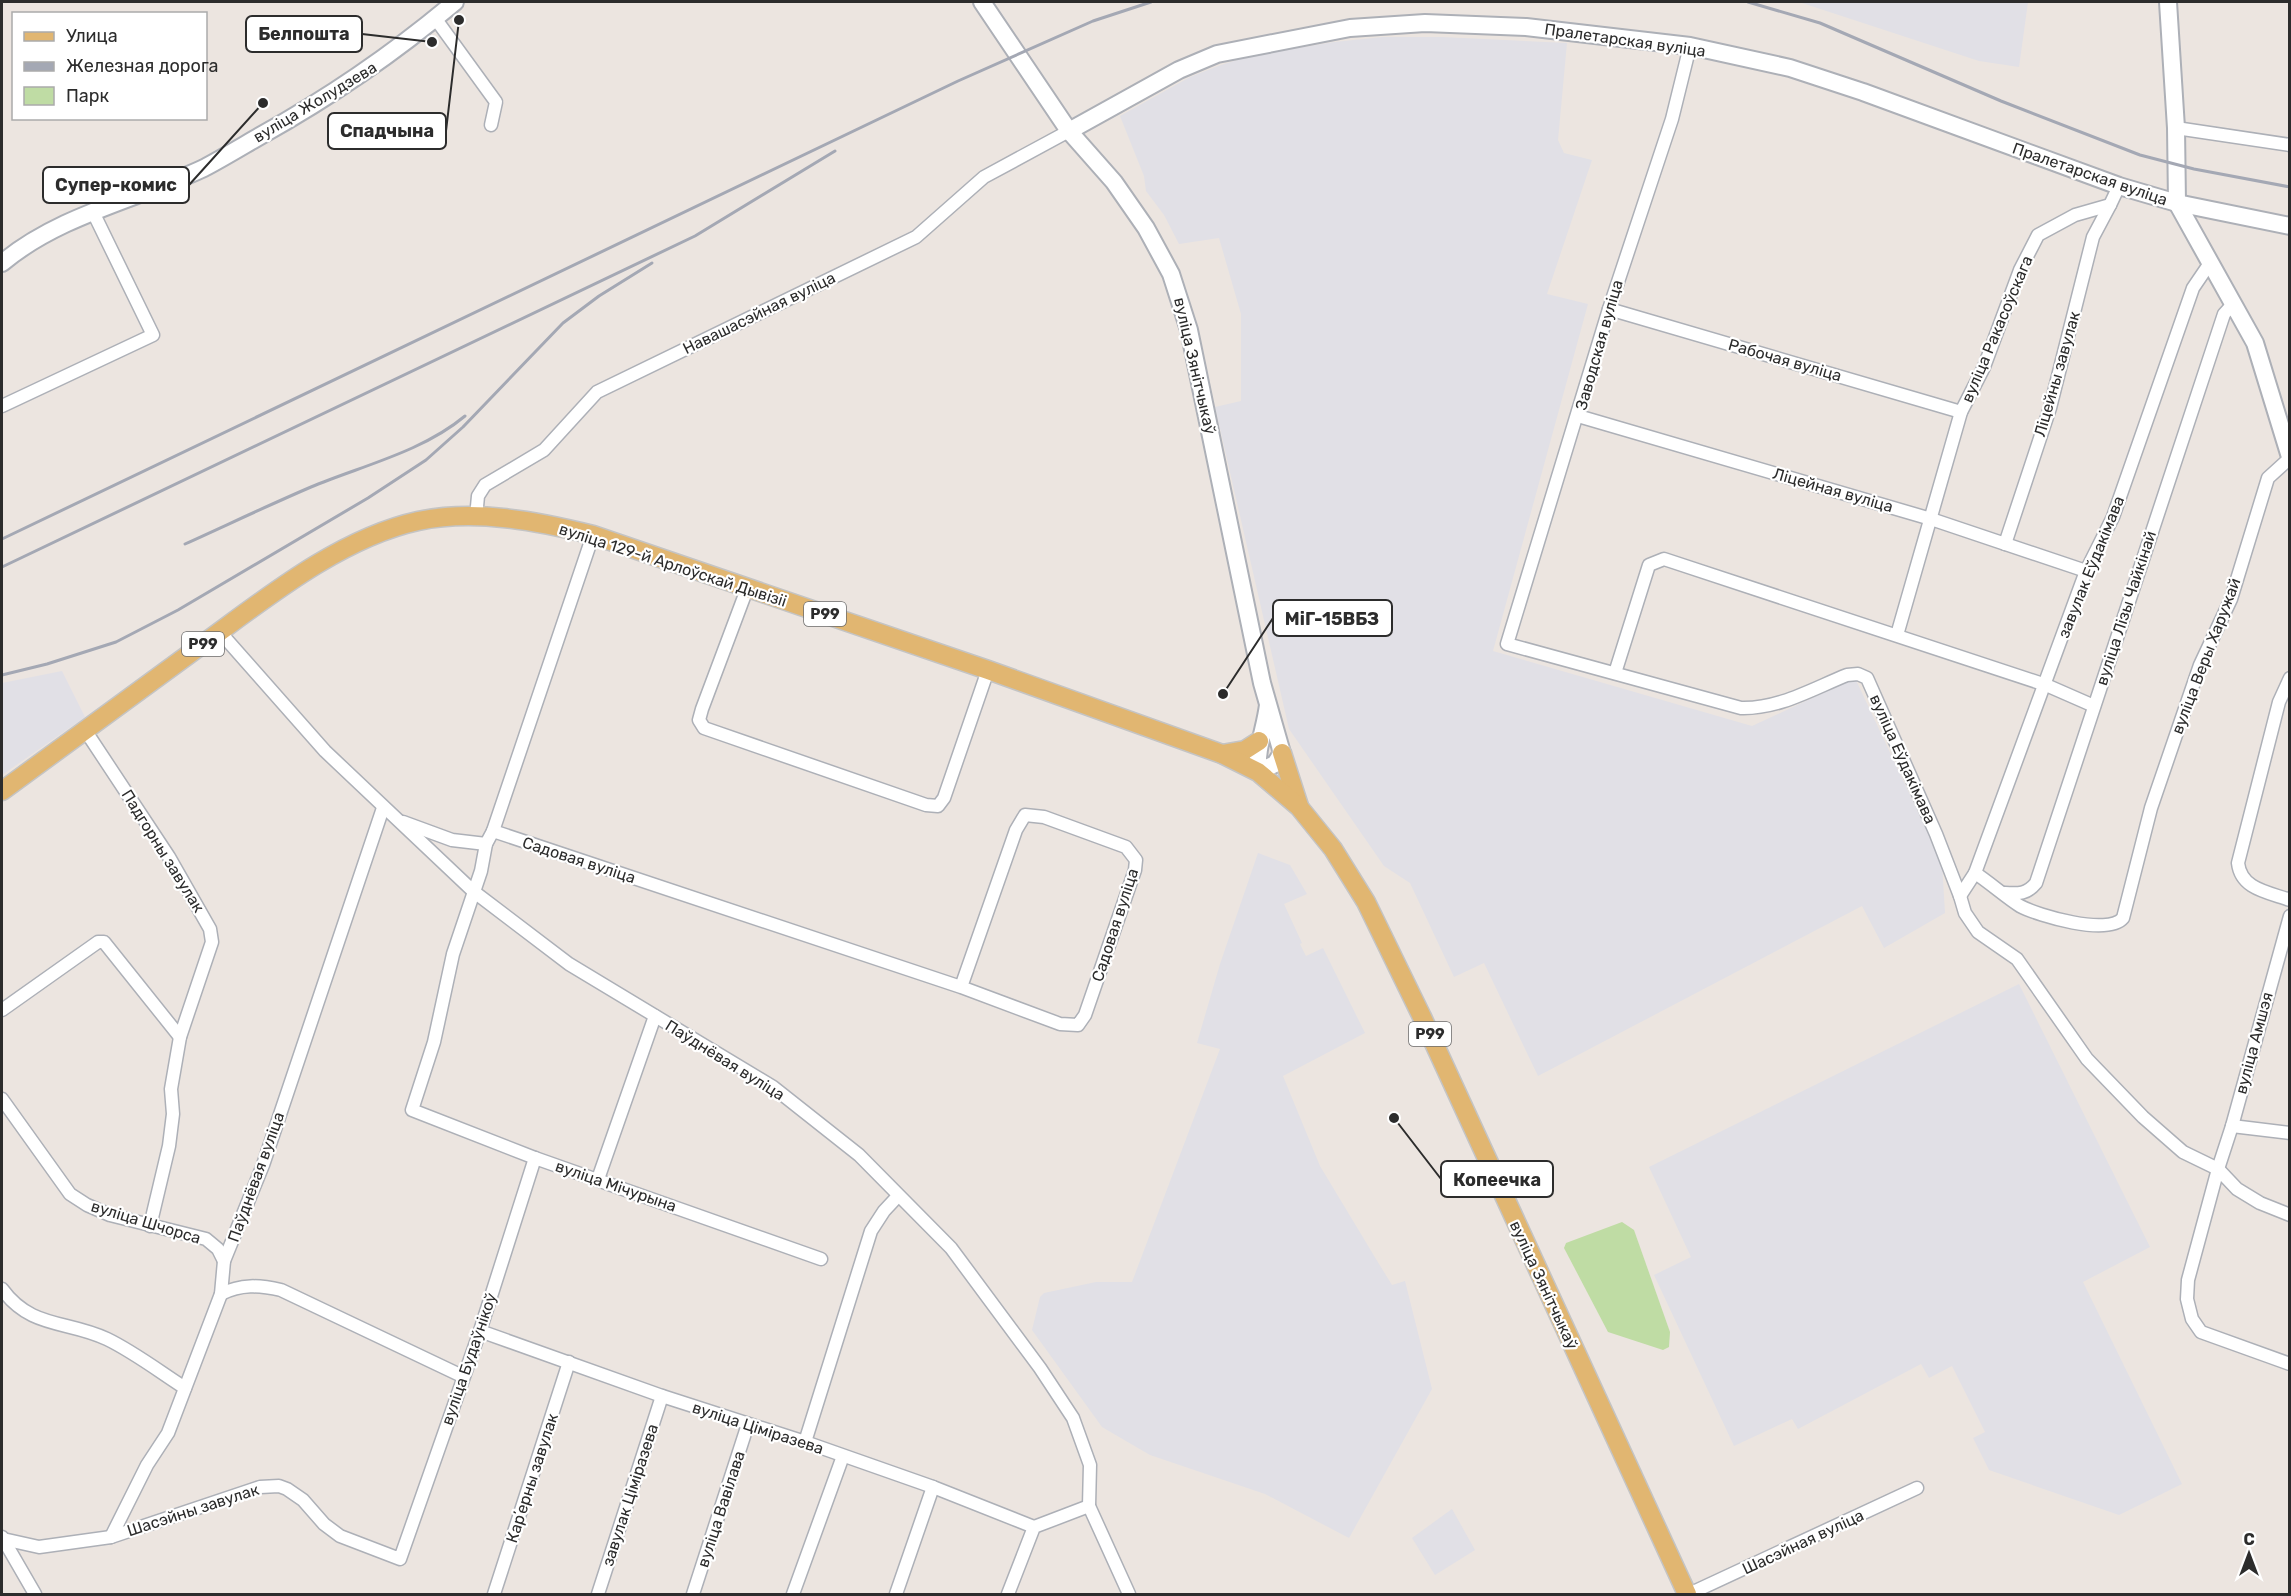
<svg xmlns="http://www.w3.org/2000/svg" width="2291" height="1596" font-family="Rubik,sans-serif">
  <rect width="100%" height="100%" fill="#ece5e0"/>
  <g fill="#e1e0e6">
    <polygon points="1799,2 2028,2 2019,67 1979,61"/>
    <polygon points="1383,37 1442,37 1567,43 1558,140 1564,153 1592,160 1547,294 1588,304 1493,651 1752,726 1855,678 1942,863 1945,913 1884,948 1862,906 1538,1076 1484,963 1454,977 1410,883 1384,866 1289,729 1215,407 1241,401 1241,314 1219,238 1179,244 1164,215 1146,191 1144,176 1120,116 1190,77 1221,65 1250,56 1334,42"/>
    <polygon points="62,671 85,717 2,775 2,683"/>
    <polygon points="1258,853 1290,865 1307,894 1284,904 1302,943 1300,944 1306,956 1323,948 1365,1033 1283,1076 1320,1166 1376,1259 1392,1285 1405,1281 1432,1389 1349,1538 1265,1494 1150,1455 1102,1427 1032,1330 1040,1297 1044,1293 1096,1282 1132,1282 1220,1049 1197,1043 1220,964"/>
    <polygon points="2019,984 2150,1247 2083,1282 2182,1484 2119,1515 1989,1470 1973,1438 1985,1432 1952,1366 1929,1378 1921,1364 1798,1429 1792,1419 1734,1446 1654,1275 1691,1257 1649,1167"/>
    <polygon points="1452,1509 1475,1550 1435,1575 1412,1538"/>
  </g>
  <polygon fill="#bfdca4" points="1622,1222 1634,1230 1670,1332 1669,1347 1663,1350 1608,1332 1564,1248 1566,1243"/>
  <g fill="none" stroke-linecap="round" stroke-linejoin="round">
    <g stroke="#adb0b7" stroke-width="15">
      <g id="street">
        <polyline points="435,18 496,102 491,125"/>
        <path d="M1690 46 1672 119 1609 309 1507 644 1741 708C1779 709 1812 689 1847 675L1858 674 1867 678 1936 834 1960 896 1975 873 2086 571 2113 517 2193 288 2210 263"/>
        <polyline points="2176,128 2290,145"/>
        <polyline points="1609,309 1961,412"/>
        <polyline points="2,406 153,335 93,212"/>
        <polyline points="1578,416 1931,519 2086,571"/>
        <polyline points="476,517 478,496 485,485 544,450 597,392 916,237 984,177 1069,131"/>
        <polyline points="593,535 493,831 961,987 1016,830 1025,815 1044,817 1126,847 1136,860 1135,870 1085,1015 1078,1025 1060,1024 961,987"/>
        <polyline points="2005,544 2050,408 2093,237 2110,205"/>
        <polyline points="747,589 702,709 699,720 704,728 926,805 938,806 944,798 988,670"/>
        <polyline points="219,631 325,751 473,891 569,964 773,1087 859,1155 951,1248 1040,1368 1073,1418 1090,1465 1089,1506 1129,1594"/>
        <polyline points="1897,635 1961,412 1984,367 2020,270 2038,235 2075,215 2110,205 2119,186"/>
        <polyline points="1615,673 1649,565 1664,559 2046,685 2094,706"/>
        <path d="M2290 678 2279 702 2238 863C2241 889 2267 892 2290 900"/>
        <polyline points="85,730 169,857 210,929 212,942 180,1037 171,1089 173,1114 169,1146 150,1226"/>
        <polyline points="403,822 452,840 486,844"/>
        <polyline points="493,831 486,844 481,871 453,954 434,1042 412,1110 535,1158 821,1259"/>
        <path d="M1975 873C1989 882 2007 898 2020 906 2039 916 2108 936 2123 918L2151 808 2200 665 2231 599 2268 478 2290 458"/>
        <path d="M2005 893C2019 894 2027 894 2036 883L2224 314 2234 303"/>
        <polyline points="1960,896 1965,913 1978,932 2017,959 2087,1059 2143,1117 2183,1152 2218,1169 2237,1189 2260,1203 2290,1215"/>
        <polyline points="2290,916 2232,1126 2218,1169 2188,1280 2187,1299 2192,1319 2201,1332 2290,1364"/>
        <polyline points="2,1010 98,942 104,942 180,1037"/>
        <polyline points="2,1099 70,1194 87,1205 110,1215 206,1239 218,1249 224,1261"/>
        <polyline points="2232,1126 2290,1133"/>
        <polyline points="598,1179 655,1016"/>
        <path d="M2 1289C31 1329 67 1320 107 1339 134 1352 160 1372 185 1388"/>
        <path d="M221 1294C241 1284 259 1285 281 1290L462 1376"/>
        <polyline points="480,1331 662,1396 805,1442 933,1487 1034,1527"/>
        <polyline points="805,1442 871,1231 884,1211 898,1196"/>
        <polyline points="2,1537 35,1594"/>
        <polyline points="111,1537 147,1465 168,1433 221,1294 224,1261 263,1165 383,808"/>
        <polyline points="3,1539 39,1547 111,1537 260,1487 279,1486 287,1489 303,1500 324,1524 340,1536 400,1559 480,1331 535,1158"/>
        <polyline points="494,1594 569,1362"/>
        <polyline points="598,1594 662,1396"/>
        <polyline points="693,1594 748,1424"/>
        <polyline points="793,1594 843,1456"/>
        <polyline points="896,1594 933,1487"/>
        <polyline points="1008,1594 1034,1527 1089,1506"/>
        <polyline points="1689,1594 1917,1488"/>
      </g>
    </g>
    <g stroke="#adb0b7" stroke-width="20">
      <g id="secondary">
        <path d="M982 2 1069 131 1114 182 1146 228 1171 274 1189 330 1262 683 1282 753 1275 764 1258 772C1256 748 1265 729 1268 705"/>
        <polyline points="2168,2 2176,128 2177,203 2255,343 2290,457"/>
        <polyline points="1069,131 1179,70 1217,54 1350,28 1425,23 1526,27 1690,46 1790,68 1863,92 2119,186 2177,203 2290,226"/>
        <path d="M2 263C59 215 138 199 204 168 223 158 241 147 260 136 332 96 392 55 455 2"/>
      </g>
    </g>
    <g stroke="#c4c4c4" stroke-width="21">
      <g id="primary">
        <polyline points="1282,753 1299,806"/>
        <polyline points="1222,754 1245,750 1259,741"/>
        <path d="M2 791C68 742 135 693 203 644 266 598 340 538 418 521 475 509 537 521 593 535L988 670 1222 754 1258 772 1299 807 1333 849 1366 902 1422 1017 1687 1594"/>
      </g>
    </g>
    <use href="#street" stroke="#fff" stroke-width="12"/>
    <use href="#secondary" stroke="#fff" stroke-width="16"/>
    <use href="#primary" stroke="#e1b671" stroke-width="18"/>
    <g stroke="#a4a8b4" stroke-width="3">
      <polyline points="1748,2 1820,23 2001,101 2140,155 2194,169 2290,187"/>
      <polyline points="2,539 958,81 1093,21 1151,2"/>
      <path d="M185 544C227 525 269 505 311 487 361 466 422 452 465 416"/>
      <polyline points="2,567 695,236 835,151"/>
      <polyline points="2,675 47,664 116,642 178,610 368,498 426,460 463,427 563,323 599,296 652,263"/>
    </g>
  </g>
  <g text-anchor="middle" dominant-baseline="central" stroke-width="4.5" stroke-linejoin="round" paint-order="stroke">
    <g fill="#fff" stroke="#6b6b6b" stroke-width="1.5">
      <rect x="804" y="602" width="42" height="24" rx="4.5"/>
      <rect x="182" y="632" width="42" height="24" rx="4.5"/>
      <rect x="1409" y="1022" width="42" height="24" rx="4.5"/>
    </g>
    <g font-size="15" font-weight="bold" fill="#2c2c2c">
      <text x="825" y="614">Р99</text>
      <text x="203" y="644">Р99</text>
      <text x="1430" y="1034">Р99</text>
    </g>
    <g font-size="16" fill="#2c2c2c" stroke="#fff">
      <text transform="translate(1625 40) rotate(8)">Пралетарская вуліца</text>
      <text transform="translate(315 102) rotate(-31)">вуліца Жолудзева</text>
      <text transform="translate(2090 174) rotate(19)">Пралетарская вуліца</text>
      <text transform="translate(759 313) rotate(-26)">Навашасэйная вуліца</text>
      <text transform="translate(1997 329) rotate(-67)">вуліца Ракасоўскага</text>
      <text transform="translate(1599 345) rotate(-74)">Заводская вуліца</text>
      <text transform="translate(1785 360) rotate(16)">Рабочая вуліца</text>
      <text transform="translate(1195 366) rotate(77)">вуліца Зянітчыкаў</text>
      <text transform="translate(2057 374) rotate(-74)">Ліцейны завулак</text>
      <text transform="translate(1833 490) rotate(16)">Ліцейная вуліца</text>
      <text transform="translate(673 565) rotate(18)">вуліца 129-й Арлоўскай Дывізіі</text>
      <text transform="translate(2091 567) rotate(-68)">завулак Еўдакімава</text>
      <text transform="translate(2126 608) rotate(-72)">вуліца Лізы Чайкінай</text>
      <text transform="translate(2206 656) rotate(-69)">вуліца Веры Харужай</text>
      <text transform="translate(1903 759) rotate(66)">вуліца Еўдакімава</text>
      <text transform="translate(163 851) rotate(58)">Падгорны завулак</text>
      <text transform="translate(579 860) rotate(18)">Садовая вуліца</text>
      <text transform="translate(1115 925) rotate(-72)">Садовая вуліца</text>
      <text transform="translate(2254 1043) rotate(-75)">вуліца Амшэя</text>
      <text transform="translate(725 1060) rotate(32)">Паўднёвая вуліца</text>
      <text transform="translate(256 1177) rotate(-70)">Паўднёвая вуліца</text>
      <text transform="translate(616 1186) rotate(19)">вуліца Мічурына</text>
      <text transform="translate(146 1222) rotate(17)">вуліца Шчорса</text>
      <text transform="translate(1544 1285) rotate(65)">вуліца Зянітчыкаў</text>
      <text transform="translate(469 1359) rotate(-71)">вуліца Будаўнікоў</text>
      <text transform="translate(758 1428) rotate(18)">вуліца Ціміразева</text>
      <text transform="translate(532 1478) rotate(-72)">Карʼерны завулак</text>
      <text transform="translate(630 1495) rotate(-72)">завулак Ціміразева</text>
      <text transform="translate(721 1509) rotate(-72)">вуліца Вавілава</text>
      <text transform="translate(193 1510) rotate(-18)">Шасэйны завулак</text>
      <text transform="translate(1803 1542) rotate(-25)">Шасэйная вуліца</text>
    </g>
  </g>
  <path fill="none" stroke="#2c2c2c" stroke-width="2" d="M432 42L362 34M459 20L446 131M263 103L189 185M1223 694L1273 618M1394 1118L1441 1179"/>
  <g fill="#2c2c2c" stroke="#fff" stroke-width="2">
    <circle cx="432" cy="42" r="6"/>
    <circle cx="459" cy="20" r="6"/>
    <circle cx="263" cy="103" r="6"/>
    <circle cx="1223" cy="694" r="6"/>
    <circle cx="1394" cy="1118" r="6"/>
  </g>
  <g fill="#fff" stroke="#2c2c2c" stroke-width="2">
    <rect x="246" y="16" width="116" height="36" rx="6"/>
    <rect x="328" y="113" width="118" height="36" rx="6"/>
    <rect x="43" y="167" width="146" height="36" rx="6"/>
    <rect x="1273" y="600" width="119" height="36" rx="6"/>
    <rect x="1441" y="1161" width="112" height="36" rx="6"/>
  </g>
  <g font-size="18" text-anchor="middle" font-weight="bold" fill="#2c2c2c">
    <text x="304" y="40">Белпошта</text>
    <text x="387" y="137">Спадчына</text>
    <text x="116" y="191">Супер-комис</text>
    <text x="1332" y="625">МіГ-15ВБЗ</text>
    <text x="1497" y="1186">Копеечка</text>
  </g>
  <rect width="2291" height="1596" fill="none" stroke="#2c2c2c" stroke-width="6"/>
  <rect x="12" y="12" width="195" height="108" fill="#ffffff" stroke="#ababab" stroke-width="1.5"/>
  <rect x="24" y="32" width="30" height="9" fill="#e1b671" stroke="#ababab" stroke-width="1.5"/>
  <text x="66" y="42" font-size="18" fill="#2c2c2c">Улица</text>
  <rect x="24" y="62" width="30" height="9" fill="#a4a8b4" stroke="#ababab" stroke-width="1.5"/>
  <text x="66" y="72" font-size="18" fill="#2c2c2c">Железная дорога</text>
  <rect x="24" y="87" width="30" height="18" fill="#bfdca4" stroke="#ababab" stroke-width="1.5"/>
  <text x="66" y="102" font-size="18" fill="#2c2c2c">Парк</text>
  <g transform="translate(2249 1554)" stroke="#ffffff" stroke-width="4.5" paint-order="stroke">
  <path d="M0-4.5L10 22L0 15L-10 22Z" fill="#2c2c2c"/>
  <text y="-9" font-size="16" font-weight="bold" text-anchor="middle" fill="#2c2c2c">С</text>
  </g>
</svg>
